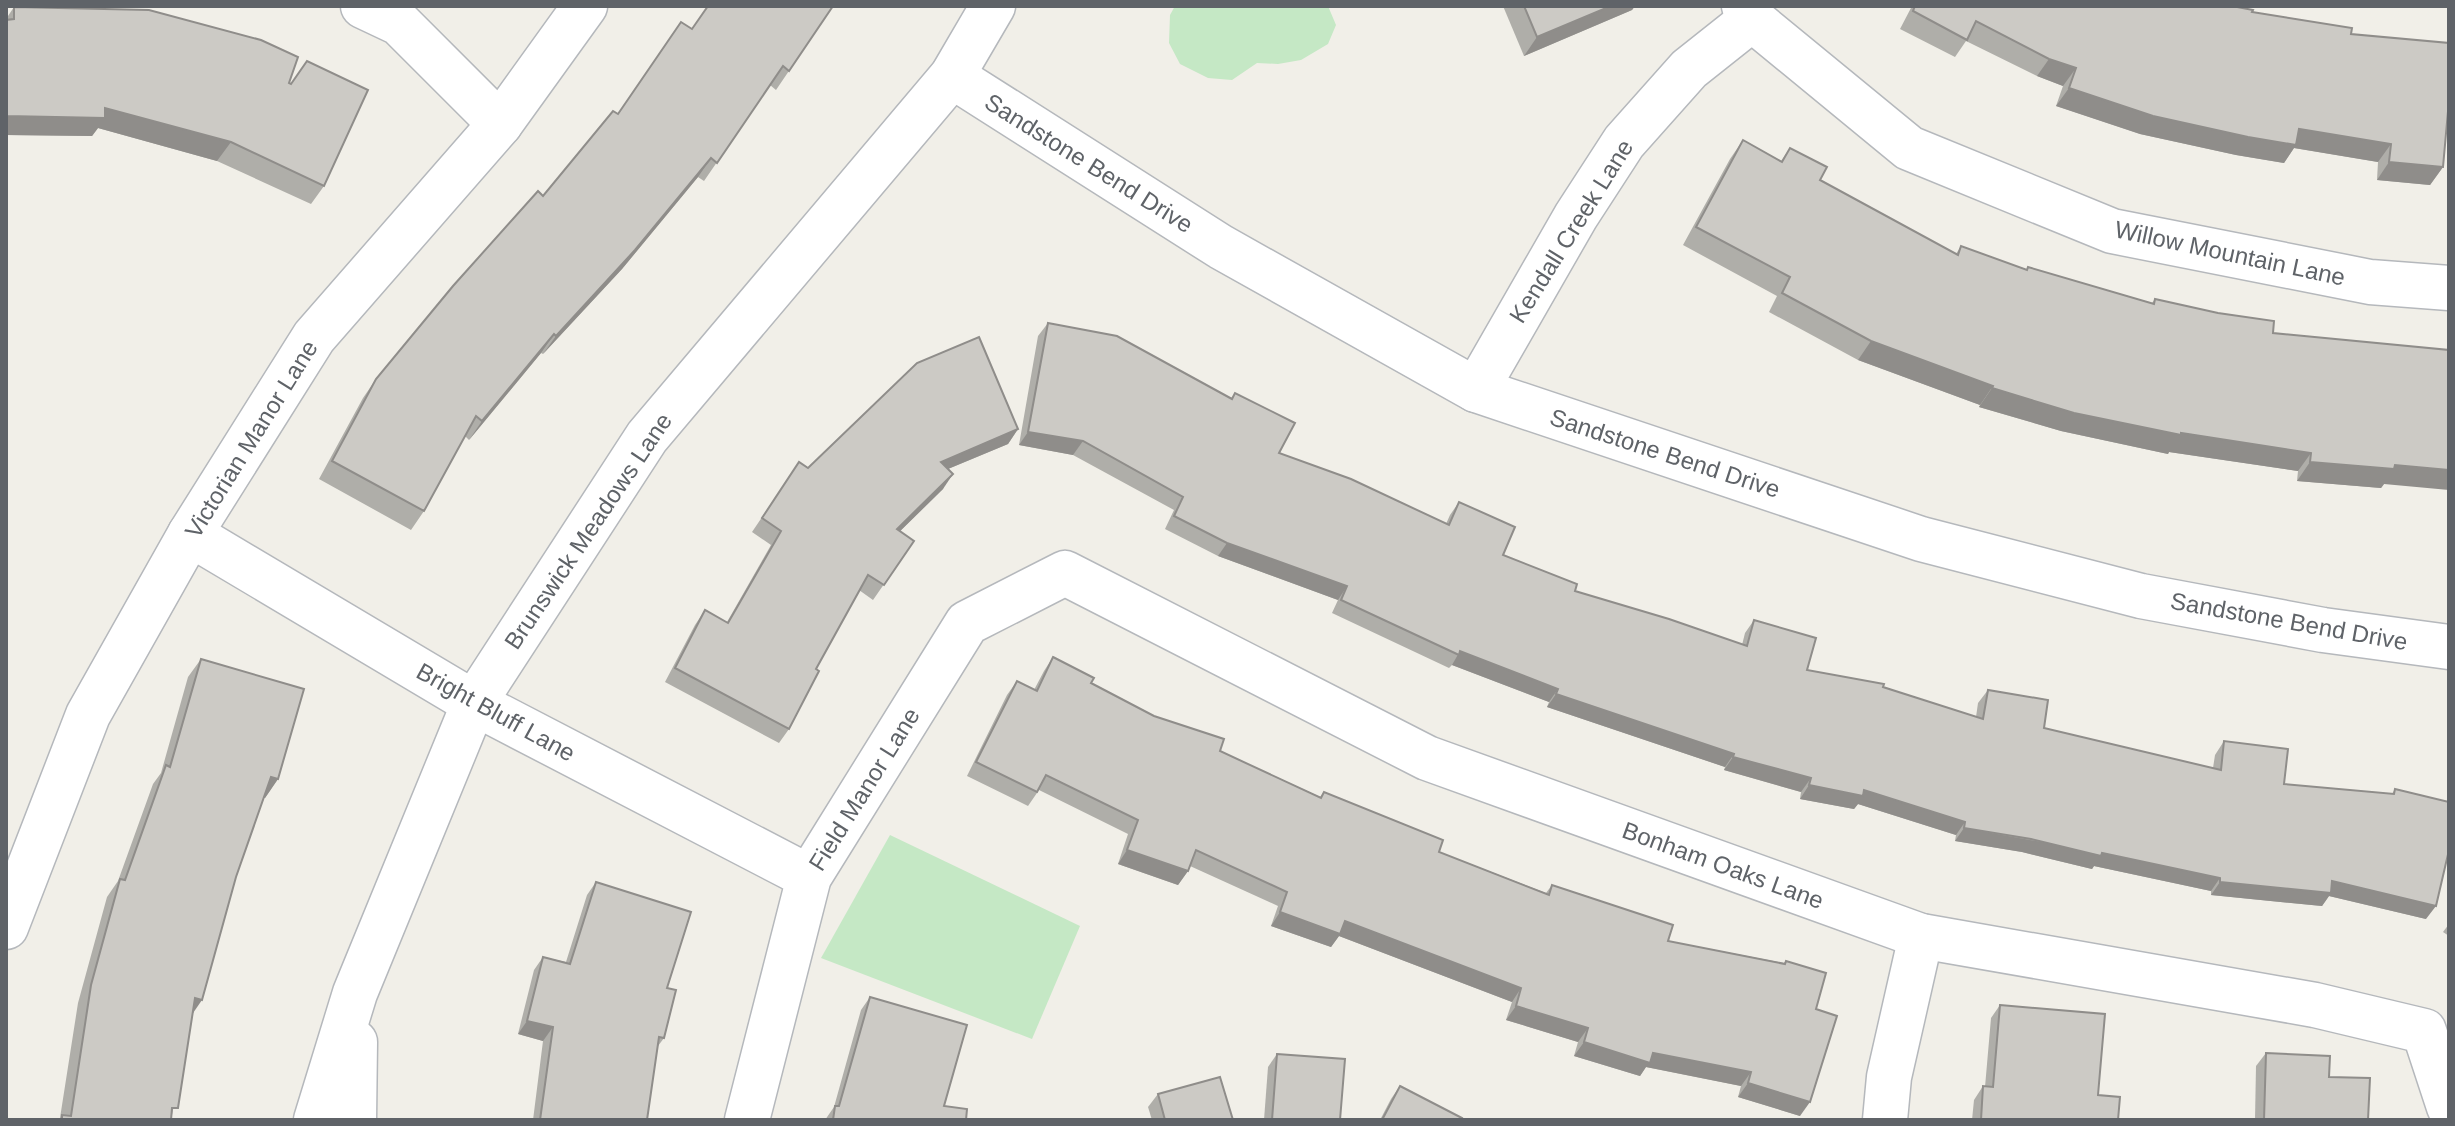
<svg xmlns="http://www.w3.org/2000/svg" width="2455" height="1126" font-family="Helvetica,sans-serif">
  <rect width="100%" height="100%" fill="#f1efe8"/>
  <g fill="#c5e8c5">
    <polygon points="1175,6 1328,6 1336,25 1328,44 1301,60 1278,64 1257,63 1232,80 1208,78 1180,64 1169,43 1170,15"/>
    <polygon points="890,835 1080,926 1032,1039 821,958"/>
  </g>
  <g fill="none" stroke-linecap="round" stroke-linejoin="round">
    <g stroke="#b5b8bc" stroke-width="47">
      <g id="minor">
        <polyline points="363,6 399,23 500,124"/>
        <polyline points="1744,6 1752,19 1909,148 2112,231 2370,282 2449,288"/>
        <polyline points="952,76 1221,247 1476,390 1921,539 2141,596 2323,630 2449,647"/>
        <polyline points="1476,390 1576,216 1624,142 1689,69 1752,19"/>
        <polyline points="190,534 474,703 809,877"/>
        <polyline points="6,927 88,715 190,534 314,337 500,124 585,6"/>
        <polyline points="316,1120 355,993 474,703 647,437 952,76 993,6"/>
        <polyline points="354,1120 355,1042"/>
        <polyline points="747,1120 809,877 967,623 1065,573 1427,758 1921,936 2315,1005 2424,1031 2449,1107"/>
        <polyline points="1885,1120 1889,1077 1921,936"/>
      </g>
    </g>
    <use href="#minor" stroke="#fff" stroke-width="44"/>
  </g>
  <g fill="#afaea9">
    <polygon points="833,6 776,90 770,85 704,181 698,177 622,269 543,354 541,353 469,440 465,436 424,511 411,530 319,479 363,398 376,379 618,114 691,29"/>
    <polygon points="1503,6 1635,6 1632,10 1524,56"/>
    <polygon points="1912,6 2232,6 2252,12 2351,34 2443,167 2430,185 2377,180 2378,162 2294,148 2284,163 2236,155 2140,134 2056,106 2063,86 2037,76 1966,41 1955,57 1900,29"/>
    <polygon points="14,7 289,83 324,186 311,204 217,161 98,128 92,136 6,135 6,19"/>
    <polygon points="1743,140 1781,161 1790,148 1820,180 1956,254 1961,246 2026,270 2028,267 2152,303 2155,299 2273,333 2384,484 2381,488 2297,481 2298,471 2169,452 2168,454 2061,431 1979,407 1980,405 1858,360 1769,312 1777,296 1683,245 1730,159"/>
    <polygon points="1048,323 1231,399 1235,393 1279,453 1446,524 1450,515 1459,502 1503,555 1575,591 1742,645 1745,633 1754,620 1807,670 1883,687 1976,717 1978,703 1988,690 2044,728 2213,768 2215,755 2224,741 2284,784 2392,794 2395,789 2426,919 2329,896 2322,906 2211,895 2211,891 2094,866 2092,869 2022,852 1955,841 1956,835 1858,804 1854,809 1800,799 1801,792 1724,770 1725,767 1547,707 1549,702 1452,665 1449,668 1332,613 1338,600 1218,556 1165,529 1174,510 1073,455 1019,445 1038,336"/>
    <polygon points="1018,429 1008,444 948,469 943,489 900,531 914,541 873,600 859,590 816,669 789,729 779,743 665,682 695,625 705,610 727,622 771,545 752,532 799,462 808,468"/>
    <polygon points="1053,657 1091,683 1220,751 1320,797 1324,792 1439,852 1546,893 1552,885 1668,941 1784,963 1786,961 1816,1009 1800,1116 1738,1097 1741,1086 1646,1067 1640,1076 1574,1056 1578,1042 1506,1020 1512,1002 1339,936 1331,947 1271,926 1278,906 1190,866 1188,871 1178,885 1118,864 1128,834 1039,790 1028,806 967,776 1007,695 1017,681 1034,690 1044,671"/>
    <polygon points="201,659 278,779 265,798 264,798 236,877 192,1014 171,1120 59,1120 60,1118 78,1003 107,897 118,881 153,784 161,773 188,677"/>
    <polygon points="596,882 667,988 664,1038 658,1046 647,1120 533,1120 543,1041 518,1034 534,970 543,957 566,962 587,895"/>
    <polygon points="2449,924 2449,936 2443,932"/>
    <polygon points="870,997 944,1106 966,1120 825,1120 834,1107 861,1010"/>
    <polygon points="2000,1005 2098,1095 2118,1120 1972,1120 1974,1100 1983,1086 1985,1087 1991,1018"/>
    <polygon points="2266,1053 2329,1077 2368,1120 2255,1120 2256,1066"/>
    <polygon points="1277,1054 1340,1120 1264,1120 1268,1067"/>
    <polygon points="1400,1086 1461,1120 1380,1120 1391,1099"/>
    <polygon points="1158,1094 1233,1120 1152,1120 1148,1107"/>
  </g>
  <g fill="#8f8d8a">
    <polygon points="1611,6 1635,6 1632,10 1524,56 1537,37"/>
    <polygon points="2049,59 2076,68 2063,86 2037,76"/>
    <polygon points="2069,88 2299,129 2391,144 2378,162 2294,148 2284,163 2236,155 2140,134 2056,106"/>
    <polygon points="105,108 231,142 217,161 98,128 92,136 6,135 6,116"/>
    <polygon points="711,158 698,177 622,269 543,354 556,336"/>
    <polygon points="2389,162 2443,167 2430,185 2377,180"/>
    <polygon points="554,334 541,353 469,440 482,421"/>
    <polygon points="1871,341 1993,386 1980,405 1858,360"/>
    <polygon points="1992,388 2181,433 2311,453 2298,471 2169,452 2168,454 2061,431 1979,407"/>
    <polygon points="1018,429 1008,444 931,476 941,462"/>
    <polygon points="1028,432 1083,441 1073,455 1019,445"/>
    <polygon points="2310,462 2395,465 2449,470 2449,490 2384,484 2381,488 2297,481"/>
    <polygon points="953,474 943,489 887,544 897,529"/>
    <polygon points="1227,543 1347,586 1338,600 1218,556"/>
    <polygon points="1460,651 1558,689 1549,702 1452,665"/>
    <polygon points="1556,694 1734,754 1725,767 1547,707"/>
    <polygon points="1733,757 1811,778 1801,792 1724,770"/>
    <polygon points="271,777 278,779 265,798 258,796"/>
    <polygon points="1809,785 1864,790 1965,822 1956,835 1858,804 1854,809 1800,799"/>
    <polygon points="1964,828 2102,853 2220,878 2211,891 2094,866 2092,869 2022,852 1955,841"/>
    <polygon points="1127,850 1188,871 1178,885 1118,864"/>
    <polygon points="2332,881 2436,906 2426,919 2329,896 2322,906 2211,895 2220,882"/>
    <polygon points="1280,912 1345,921 1521,988 1512,1002 1339,936 1331,947 1271,926"/>
    <polygon points="195,998 202,1000 189,1019"/>
    <polygon points="1516,1006 1588,1028 1578,1042 1506,1020"/>
    <polygon points="527,1021 553,1027 543,1041 518,1034"/>
    <polygon points="1584,1042 1653,1053 1751,1072 1741,1086 1646,1067 1640,1076 1574,1056"/>
    <polygon points="1748,1083 1810,1102 1800,1116 1738,1097"/>
  </g>
  <g fill="#cccac5" stroke="#8f8d8a" stroke-width="2">
    <polygon points="708,6 833,6 789,71 783,66 717,163 711,158 635,250 556,336 554,334 482,421 476,416 424,511 332,461 376,379 453,286 538,191 543,196 613,111 618,114 681,22 692,29"/>
    <polygon points="1524,6 1611,6 1537,37"/>
    <polygon points="1915,6 2232,6 2253,10 2252,12 2352,28 2351,34 2449,43 2449,100 2443,167 2389,162 2391,144 2299,129 2296,145 2248,137 2153,116 2069,88 2076,68 2049,59 1976,21 1967,40 1913,11"/>
    <polygon points="14,7 149,10 261,40 298,57 289,83 291,84 307,61 368,90 324,186 231,142 105,108 105,118 6,116 6,20 14,19"/>
    <polygon points="1743,140 1782,162 1790,148 1827,167 1820,180 1958,255 1961,246 2027,270 2028,267 2154,304 2155,299 2218,313 2274,321 2273,333 2449,350 2449,470 2395,465 2394,469 2310,462 2311,453 2181,433 2181,435 2074,413 1992,388 1993,386 1871,341 1782,293 1790,277 1696,227"/>
    <polygon points="1048,323 1117,336 1232,399 1235,393 1295,423 1279,453 1351,479 1449,525 1459,502 1515,527 1503,555 1577,584 1575,591 1669,619 1747,646 1754,620 1816,638 1807,670 1884,684 1883,687 1983,719 1988,690 2048,700 2044,728 2221,770 2224,741 2288,749 2284,784 2394,794 2395,789 2449,802 2449,850 2436,906 2332,881 2331,893 2220,882 2220,878 2102,853 2101,856 2031,839 1964,828 1965,822 1864,790 1863,796 1809,785 1811,778 1733,757 1734,754 1556,694 1558,689 1460,651 1459,655 1341,600 1347,586 1227,543 1174,516 1183,497 1083,441 1028,432"/>
    <polygon points="979,337 1018,429 941,462 953,474 897,529 914,541 884,585 868,575 816,669 819,671 789,729 675,668 705,610 728,623 781,531 762,518 799,462 808,468 917,363"/>
    <polygon points="1053,657 1094,678 1091,683 1154,716 1224,739 1220,751 1321,798 1324,792 1443,840 1439,852 1549,895 1552,885 1673,925 1668,941 1785,964 1786,961 1826,973 1816,1009 1837,1016 1810,1102 1748,1083 1751,1072 1653,1053 1650,1063 1584,1042 1588,1028 1516,1006 1521,988 1345,921 1340,934 1280,912 1287,892 1196,850 1188,871 1127,850 1138,820 1046,775 1037,792 976,762 1017,681 1037,691"/>
    <polygon points="201,659 304,689 278,779 271,777 236,877 202,1000 195,998 178,1108 172,1108 171,1120 62,1120 62,1115 71,1116 91,985 120,879 125,880 166,765 170,767"/>
    <polygon points="596,882 691,912 667,988 676,990 664,1038 659,1037 647,1120 540,1120 553,1027 527,1021 543,957 570,964"/>
    <polygon points="870,997 967,1025 944,1106 967,1109 966,1120 833,1120 835,1106 839,1106"/>
    <polygon points="2000,1005 2105,1014 2098,1095 2120,1097 2118,1120 1981,1120 1983,1086 1993,1087"/>
    <polygon points="2266,1053 2330,1056 2329,1077 2370,1078 2368,1120 2264,1120"/>
    <polygon points="1277,1054 1345,1059 1340,1120 1272,1120"/>
    <polygon points="1220,1077 1233,1120 1165,1120 1158,1094"/>
    <polygon points="1400,1086 1462,1118 1461,1120 1382,1120"/>
  </g>
  <g text-anchor="middle" dominant-baseline="central" stroke-width="6" stroke-linejoin="round" paint-order="stroke">
    <g font-size="24" fill="#5f6368" stroke="#fff">
      <text transform="translate(1089 163) rotate(32)">Sandstone Bend Drive</text>
      <text transform="translate(1571 231) rotate(-58)">Kendall Creek Lane</text>
      <text transform="translate(2230 253) rotate(12)">Willow Mountain Lane</text>
      <text transform="translate(251 439) rotate(-58)">Victorian Manor Lane</text>
      <text transform="translate(1665 453) rotate(18)">Sandstone Bend Drive</text>
      <text transform="translate(588 531) rotate(-56)">Brunswick Meadows Lane</text>
      <text transform="translate(2289 621) rotate(10)">Sandstone Bend Drive</text>
      <text transform="translate(496 712) rotate(29)">Bright Bluff Lane</text>
      <text transform="translate(864 789) rotate(-58)">Field Manor Lane</text>
      <text transform="translate(1723 865) rotate(20)">Bonham Oaks Lane</text>
    </g>
  </g>
  <rect width="2455" height="1126" fill="none" stroke="#5f6368" stroke-width="16"/>
</svg>
